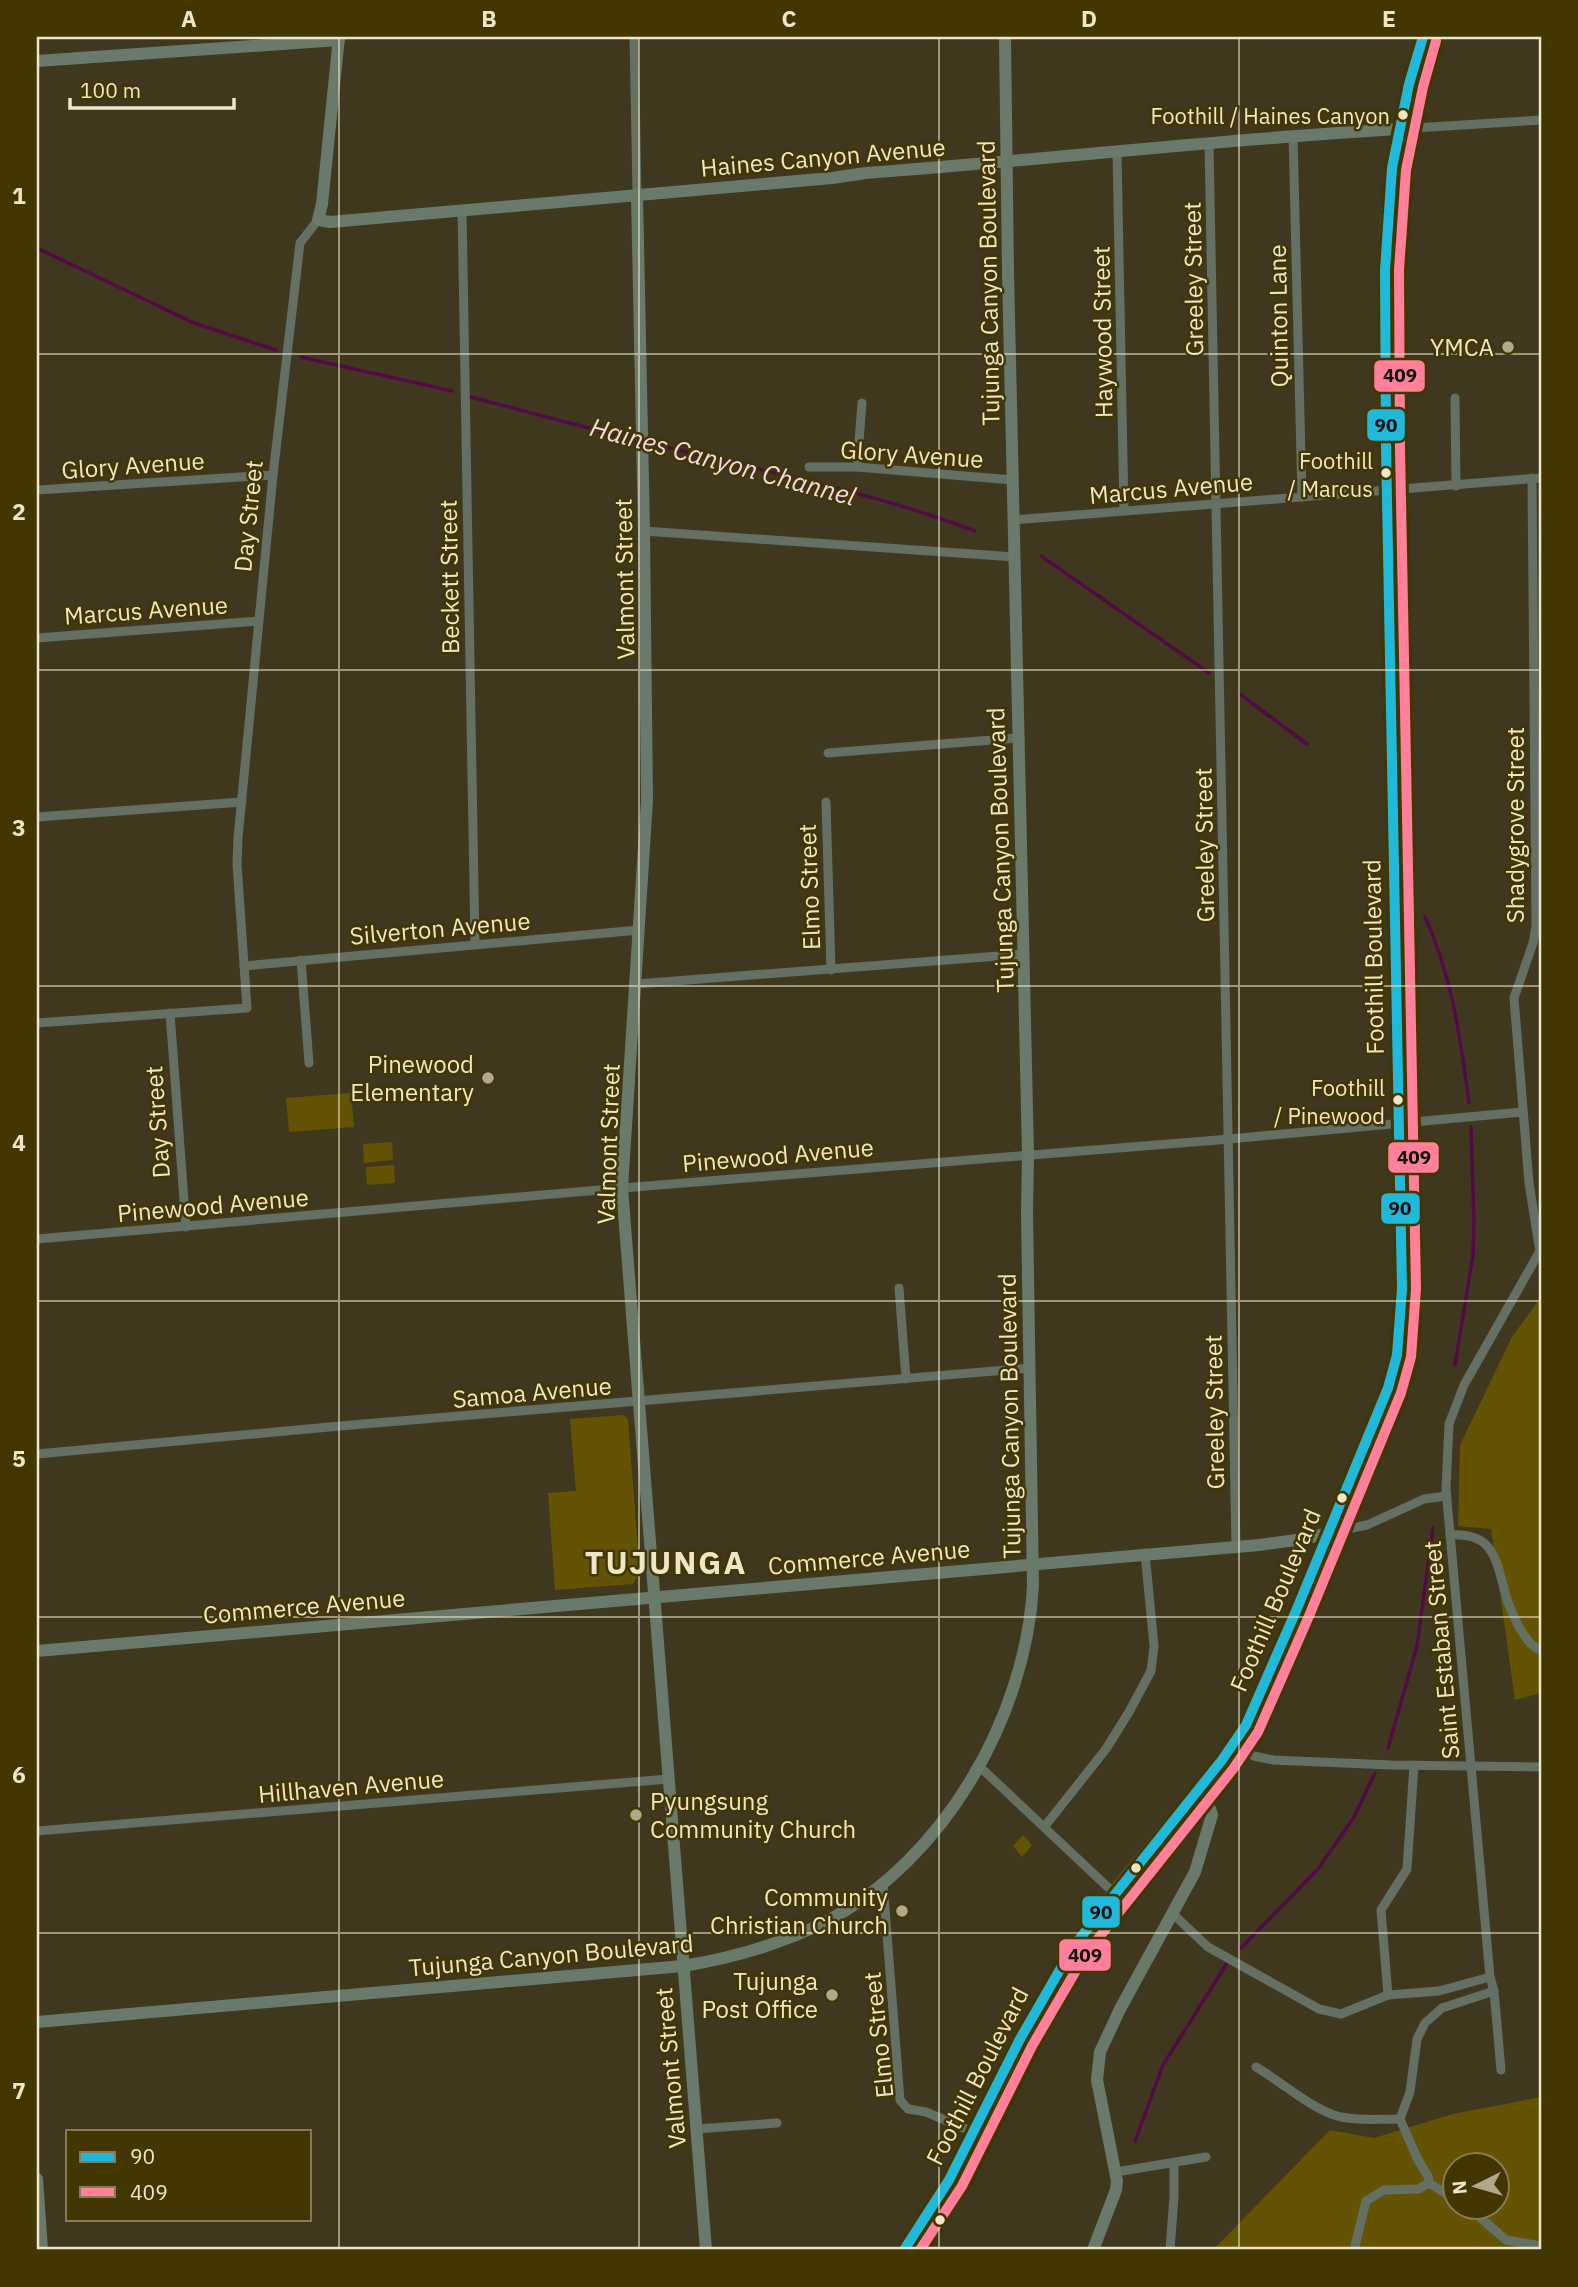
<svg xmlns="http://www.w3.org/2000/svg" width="1578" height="2287" font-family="'IBM Plex Sans',sans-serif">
  <rect width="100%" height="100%" fill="#3f381e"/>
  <g fill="#655304" fill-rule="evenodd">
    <polygon points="351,1093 354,1127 289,1132 286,1098"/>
    <polygon points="392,1142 393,1160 364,1163 363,1144"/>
    <polygon points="394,1165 395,1183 367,1185 366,1167"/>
    <polygon points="1541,1297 1541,1693 1515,1700 1491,1529 1458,1526 1460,1445 1512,1337"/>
    <polygon points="623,1415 628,1419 640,1577 637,1577 633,1584 555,1590 548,1493 576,1491 570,1419"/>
    <polygon points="1023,1835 1032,1845 1022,1857 1013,1846"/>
    <path d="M1541 2097V2250H1213L1330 2130 1374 2138 1453 2114ZM1456 2164H1498V2206H1456Z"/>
  </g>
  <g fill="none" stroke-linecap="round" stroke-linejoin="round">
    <g stroke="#520a47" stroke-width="3.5">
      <polyline points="37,248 194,323 276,350"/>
      <polyline points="301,357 452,391"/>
      <polyline points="471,397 638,441"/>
      <path d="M645 442C754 469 870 491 975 531"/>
      <polyline points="1041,556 1209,673"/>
      <polyline points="1241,695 1307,744"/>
      <path d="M1425 917C1453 979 1460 1037 1469 1103"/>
      <polyline points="1455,1365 1473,1255 1474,1223 1471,1127"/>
      <polyline points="1388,1748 1417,1646 1433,1528"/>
      <polyline points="1241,1948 1318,1869 1354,1817 1375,1773"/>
      <polyline points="1135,2141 1163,2065 1227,1963"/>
    </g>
    <g stroke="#637063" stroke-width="9">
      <polyline points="634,37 637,194"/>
      <polyline points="1399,129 1541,120"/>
      <polyline points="1293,135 1302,497"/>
      <polyline points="1209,144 1236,1547"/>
      <polyline points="1117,153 1124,511"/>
      <polyline points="462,210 475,944"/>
      <polyline points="1455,398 1456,486"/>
      <polyline points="809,467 857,467 1013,480"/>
      <polyline points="857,467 862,403"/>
      <polyline points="1532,478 1536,926 1533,943 1514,998 1529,1183 1540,1252"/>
      <polyline points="37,490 273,475"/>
      <path d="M1014 520C1189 505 1365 491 1541 478"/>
      <polyline points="644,531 1015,557"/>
      <polyline points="37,638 259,621"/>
      <polyline points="828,753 1018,738"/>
      <polyline points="826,802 831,970"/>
      <polyline points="37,817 242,802"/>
      <polyline points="301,960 309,1063"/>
      <polyline points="244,966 639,930"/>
      <polyline points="636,984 1024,954"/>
      <polyline points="170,1013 186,1227"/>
      <polyline points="37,1023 247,1008 237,864 238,838 273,475 300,243 318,220"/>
      <polyline points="37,1239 622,1188 1218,1140 1522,1112"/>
      <polyline points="899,1288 906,1379"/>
      <polyline points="37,1454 340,1426 1030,1368"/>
      <polyline points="1328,1533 1367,1525 1424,1499 1446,1496"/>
      <path d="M1450 1535C1495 1532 1496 1561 1506 1596 1509 1607 1514 1617 1519 1627 1525 1637 1530 1646 1541 1650"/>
      <polyline points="1234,1743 1254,1756 1273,1760 1391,1765 1541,1767"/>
      <polyline points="979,1766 1114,1893"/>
      <polyline points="1045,1826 1106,1749 1129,1712 1151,1671 1154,1646 1145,1553"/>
      <polyline points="37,1831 669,1779"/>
      <polyline points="883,1883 900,2100 908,2109 926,2112 975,2133"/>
      <polyline points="1173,1914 1208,1947 1319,2009 1341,2014 1388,1995 1439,1991 1490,1977"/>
      <polyline points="1388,1995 1381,1910 1407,1869 1414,1765"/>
      <path d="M1256 2067C1282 2082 1312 2110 1341 2117 1360 2121 1381 2119 1400 2119"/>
      <polyline points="1501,2070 1494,1991 1490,1977 1446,1489 1449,1424 1464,1385 1541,1249"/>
      <polyline points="697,2129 777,2123"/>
      <polyline points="1116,2172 1206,2157"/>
      <polyline points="1429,2183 1456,2200"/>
      <polyline points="1467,2206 1506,2240 1541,2246"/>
      <polyline points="1170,2250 1174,2196 1174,2163"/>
      <polyline points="1354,2250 1366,2201 1384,2190 1418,2189 1429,2183 1428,2176 1418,2160 1400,2119 1410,2092 1417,2039 1425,2023 1442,2008 1494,1991"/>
    </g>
    <g stroke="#6a7a6a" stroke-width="12">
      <path d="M339 37 322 204 318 220 330 222 832 178 866 173C1044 160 1221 139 1399 129"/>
      <polyline points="37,61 339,40"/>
      <polyline points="637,194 644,531 647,800 622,1188 706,2250"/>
      <polyline points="37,1651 1259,1545 1304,1539 1328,1533"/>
      <path d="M37 2022 683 1966C732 1958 781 1944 825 1922 944 1861 1026 1716 1033 1586L1027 1213 1028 1154 1008 272 1005 37"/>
      <polyline points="37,2179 42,2250"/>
      <polyline points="1093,2250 1116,2190 1117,2181 1097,2080 1100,2052 1120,2009 1195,1872 1212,1815 1210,1809 1194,1794"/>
    </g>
    <polyline stroke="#667764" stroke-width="14" points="904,2250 949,2180 1020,2039 1073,1947 1114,1893 1222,1760 1246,1725 1296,1611 1388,1388 1397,1355 1401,1323 1402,1289 1386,447 1385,270 1387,224 1392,168 1409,84 1423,37"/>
    <g stroke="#423603" stroke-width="16">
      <polyline id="bus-1" points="904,2250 949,2180 1020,2039 1073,1947 1222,1760 1246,1725 1296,1611 1388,1388 1397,1355 1402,1289 1386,447 1385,270 1392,168 1409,84 1423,37"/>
    </g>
    <g stroke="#423603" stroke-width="16">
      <polyline id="bus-2" points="920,2250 962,2186 1032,2046 1085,1955 1233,1769 1258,1732 1309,1616 1401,1393 1411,1357 1416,1289 1400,447 1399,270 1406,170 1423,87 1436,41"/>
    </g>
    <use href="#bus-1" stroke="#20b9da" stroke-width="10"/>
    <use href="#bus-2" stroke="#ff8098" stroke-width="10"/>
  </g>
  <path fill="none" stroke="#efe6c7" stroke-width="2" stroke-opacity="0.55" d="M339 37V2250M639 37V2250M939 37V2250M1239 37V2250M37 354H1541M37 670H1541M37 986H1541M37 1301H1541M37 1617H1541M37 1933H1541"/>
  <g fill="#efe6c7" stroke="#423603" stroke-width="2.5">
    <circle cx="1403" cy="115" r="6"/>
    <circle cx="1386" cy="473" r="6"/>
    <circle cx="1398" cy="1100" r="6"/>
    <circle cx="1342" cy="1498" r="6"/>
    <circle cx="1136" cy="1868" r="6"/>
    <circle cx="940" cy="2220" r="6"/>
  </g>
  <g fill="#b1a98c" stroke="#423603" stroke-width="2.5">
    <circle cx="1508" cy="347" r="7"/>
    <circle cx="488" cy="1078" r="7"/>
    <circle cx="636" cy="1815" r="7"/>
    <circle cx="902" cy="1911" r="7"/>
    <circle cx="832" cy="1995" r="7"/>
  </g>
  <g text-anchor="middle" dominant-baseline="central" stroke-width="5" stroke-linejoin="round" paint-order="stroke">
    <g font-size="22" fill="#efe6c7" stroke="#423603" text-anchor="end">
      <text x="1390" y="115">Foothill / Haines Canyon</text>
      <text x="1373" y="460">Foothill<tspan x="1373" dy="28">/ Marcus</tspan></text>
      <text x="1385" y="1087">Foothill<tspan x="1385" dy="28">/ Pinewood</tspan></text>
    </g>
    <g font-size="24" fill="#efe6c7" stroke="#423603">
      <text transform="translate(823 157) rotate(-5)">Haines Canyon Avenue</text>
      <text transform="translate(1193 279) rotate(-91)">Greeley Street</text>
      <text transform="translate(988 283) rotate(-91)">Tujunga Canyon Boulevard</text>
      <text transform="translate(1278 316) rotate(-91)">Quinton Lane</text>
      <text transform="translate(1102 332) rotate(-91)">Haywood Street</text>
      <text transform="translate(912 454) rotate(4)">Glory Avenue</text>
      <text transform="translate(133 465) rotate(-4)">Glory Avenue</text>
      <text transform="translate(1171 488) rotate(-5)">Marcus Avenue</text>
      <text transform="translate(248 516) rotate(-84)">Day Street</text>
      <text transform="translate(449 577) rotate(-91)">Beckett Street</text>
      <text transform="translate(624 579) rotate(-91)">Valmont Street</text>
      <text transform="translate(146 610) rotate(-4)">Marcus Avenue</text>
      <text transform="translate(1515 825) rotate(-90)">Shadygrove Street</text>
      <text transform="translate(1204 845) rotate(-91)">Greeley Street</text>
      <text transform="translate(1000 850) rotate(-92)">Tujunga Canyon Boulevard</text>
      <text transform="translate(809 887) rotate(-92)">Elmo Street</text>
      <text transform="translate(440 928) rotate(-5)">Silverton Avenue</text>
      <text transform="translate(1373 957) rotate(-91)">Foothill Boulevard</text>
      <text transform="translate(157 1122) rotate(-94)">Day Street</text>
      <text transform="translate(608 1144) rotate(-88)">Valmont Street</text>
      <text transform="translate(778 1155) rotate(-5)">Pinewood Avenue</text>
      <text transform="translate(213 1205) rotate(-5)">Pinewood Avenue</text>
      <text transform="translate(532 1392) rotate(-5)">Samoa Avenue</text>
      <text transform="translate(1214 1412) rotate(-91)">Greeley Street</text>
      <text transform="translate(1009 1416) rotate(-91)">Tujunga Canyon Boulevard</text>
      <text transform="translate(869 1557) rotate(-5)">Commerce Avenue</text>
      <text transform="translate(1275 1600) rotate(-67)">Foothill Boulevard</text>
      <text transform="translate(304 1606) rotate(-5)">Commerce Avenue</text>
      <text transform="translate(1441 1650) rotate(-95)">Saint Estaban Street</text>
      <text transform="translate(351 1786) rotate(-5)">Hillhaven Avenue</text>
      <text transform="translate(551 1955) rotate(-5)">Tujunga Canyon Boulevard</text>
      <text transform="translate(878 2035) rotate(-96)">Elmo Street</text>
      <text transform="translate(670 2068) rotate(-95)">Valmont Street</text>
      <text transform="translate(977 2076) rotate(-63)">Foothill Boulevard</text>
    </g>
    <g font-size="24" fill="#efe6c7" stroke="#423603" text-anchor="end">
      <text x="1494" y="347">YMCA</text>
      <text x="474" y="1064">Pinewood<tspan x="474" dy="28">Elementary</tspan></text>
      <text x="650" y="1801" text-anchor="start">Pyungsung<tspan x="650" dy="28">Community Church</tspan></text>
      <text x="888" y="1897">Community<tspan x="888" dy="28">Christian Church</tspan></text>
      <text x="818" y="1981">Tujunga<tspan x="818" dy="28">Post Office</tspan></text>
    </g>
    <g font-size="26" font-style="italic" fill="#f3d9ed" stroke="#423603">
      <text transform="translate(723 461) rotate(15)">Haines Canyon Channel</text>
    </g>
    <g font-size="32" font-weight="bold" letter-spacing="2" fill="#efe6c7" stroke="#423603">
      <text x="666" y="1562">TUJUNGA</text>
    </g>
  </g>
  <g stroke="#423603" stroke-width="2.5">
    <rect x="1373" y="359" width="53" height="34" rx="7" fill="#ff8098"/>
    <rect x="1366" y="408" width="40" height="34" rx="7" fill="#20b9da"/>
    <rect x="1387" y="1141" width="53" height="33" rx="7" fill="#ff8098"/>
    <rect x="1380" y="1192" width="41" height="33" rx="7" fill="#20b9da"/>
    <rect x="1081" y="1895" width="40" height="34" rx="7" fill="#20b9da"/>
    <rect x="1058" y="1938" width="54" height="34" rx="7" fill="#ff8098"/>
  </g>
  <g font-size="19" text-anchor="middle" font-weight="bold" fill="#111">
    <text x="1400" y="382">409</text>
    <text x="1386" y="432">90</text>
    <text x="1414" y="1164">409</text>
    <text x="1400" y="1215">90</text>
    <text x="1101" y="1919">90</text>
    <text x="1085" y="1962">409</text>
  </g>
  <rect width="1578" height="2287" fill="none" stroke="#423603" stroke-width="77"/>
  <rect x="66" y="2130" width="245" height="91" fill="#423603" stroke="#877c51" stroke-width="2"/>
  <rect x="80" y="2152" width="35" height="10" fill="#20b9da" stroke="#877c51" stroke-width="2"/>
  <text x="130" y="2164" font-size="21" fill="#efe6c7">90</text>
  <rect x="80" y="2187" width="35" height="10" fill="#ff8098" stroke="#877c51" stroke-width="2"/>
  <text x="130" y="2200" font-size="21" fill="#efe6c7">409</text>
  <g transform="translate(1476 2186) rotate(265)"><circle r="33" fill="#423603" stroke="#877c51" stroke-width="2"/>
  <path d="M0-5L12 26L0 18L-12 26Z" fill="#b1a98c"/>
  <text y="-10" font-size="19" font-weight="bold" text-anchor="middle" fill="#efe6c7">N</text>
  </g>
  <path d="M70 98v10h164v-10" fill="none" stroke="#efe6c7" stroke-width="3.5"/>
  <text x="80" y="98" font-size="21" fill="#efe6c7" stroke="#423603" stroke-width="5" paint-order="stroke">100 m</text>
  <rect x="38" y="38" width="1502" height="2210" fill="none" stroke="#efe6c7" stroke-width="2.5"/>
  <g font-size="23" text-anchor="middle" font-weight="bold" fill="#efe6c7">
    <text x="189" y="27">A</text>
    <text x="489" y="27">B</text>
    <text x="789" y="27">C</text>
    <text x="1089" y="27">D</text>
    <text x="1389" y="27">E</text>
    <text x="19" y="204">1</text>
    <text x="19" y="520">2</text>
    <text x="19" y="836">3</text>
    <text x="19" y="1151">4</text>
    <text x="19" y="1467">5</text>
    <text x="19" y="1783">6</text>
    <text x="19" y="2099">7</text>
  </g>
</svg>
